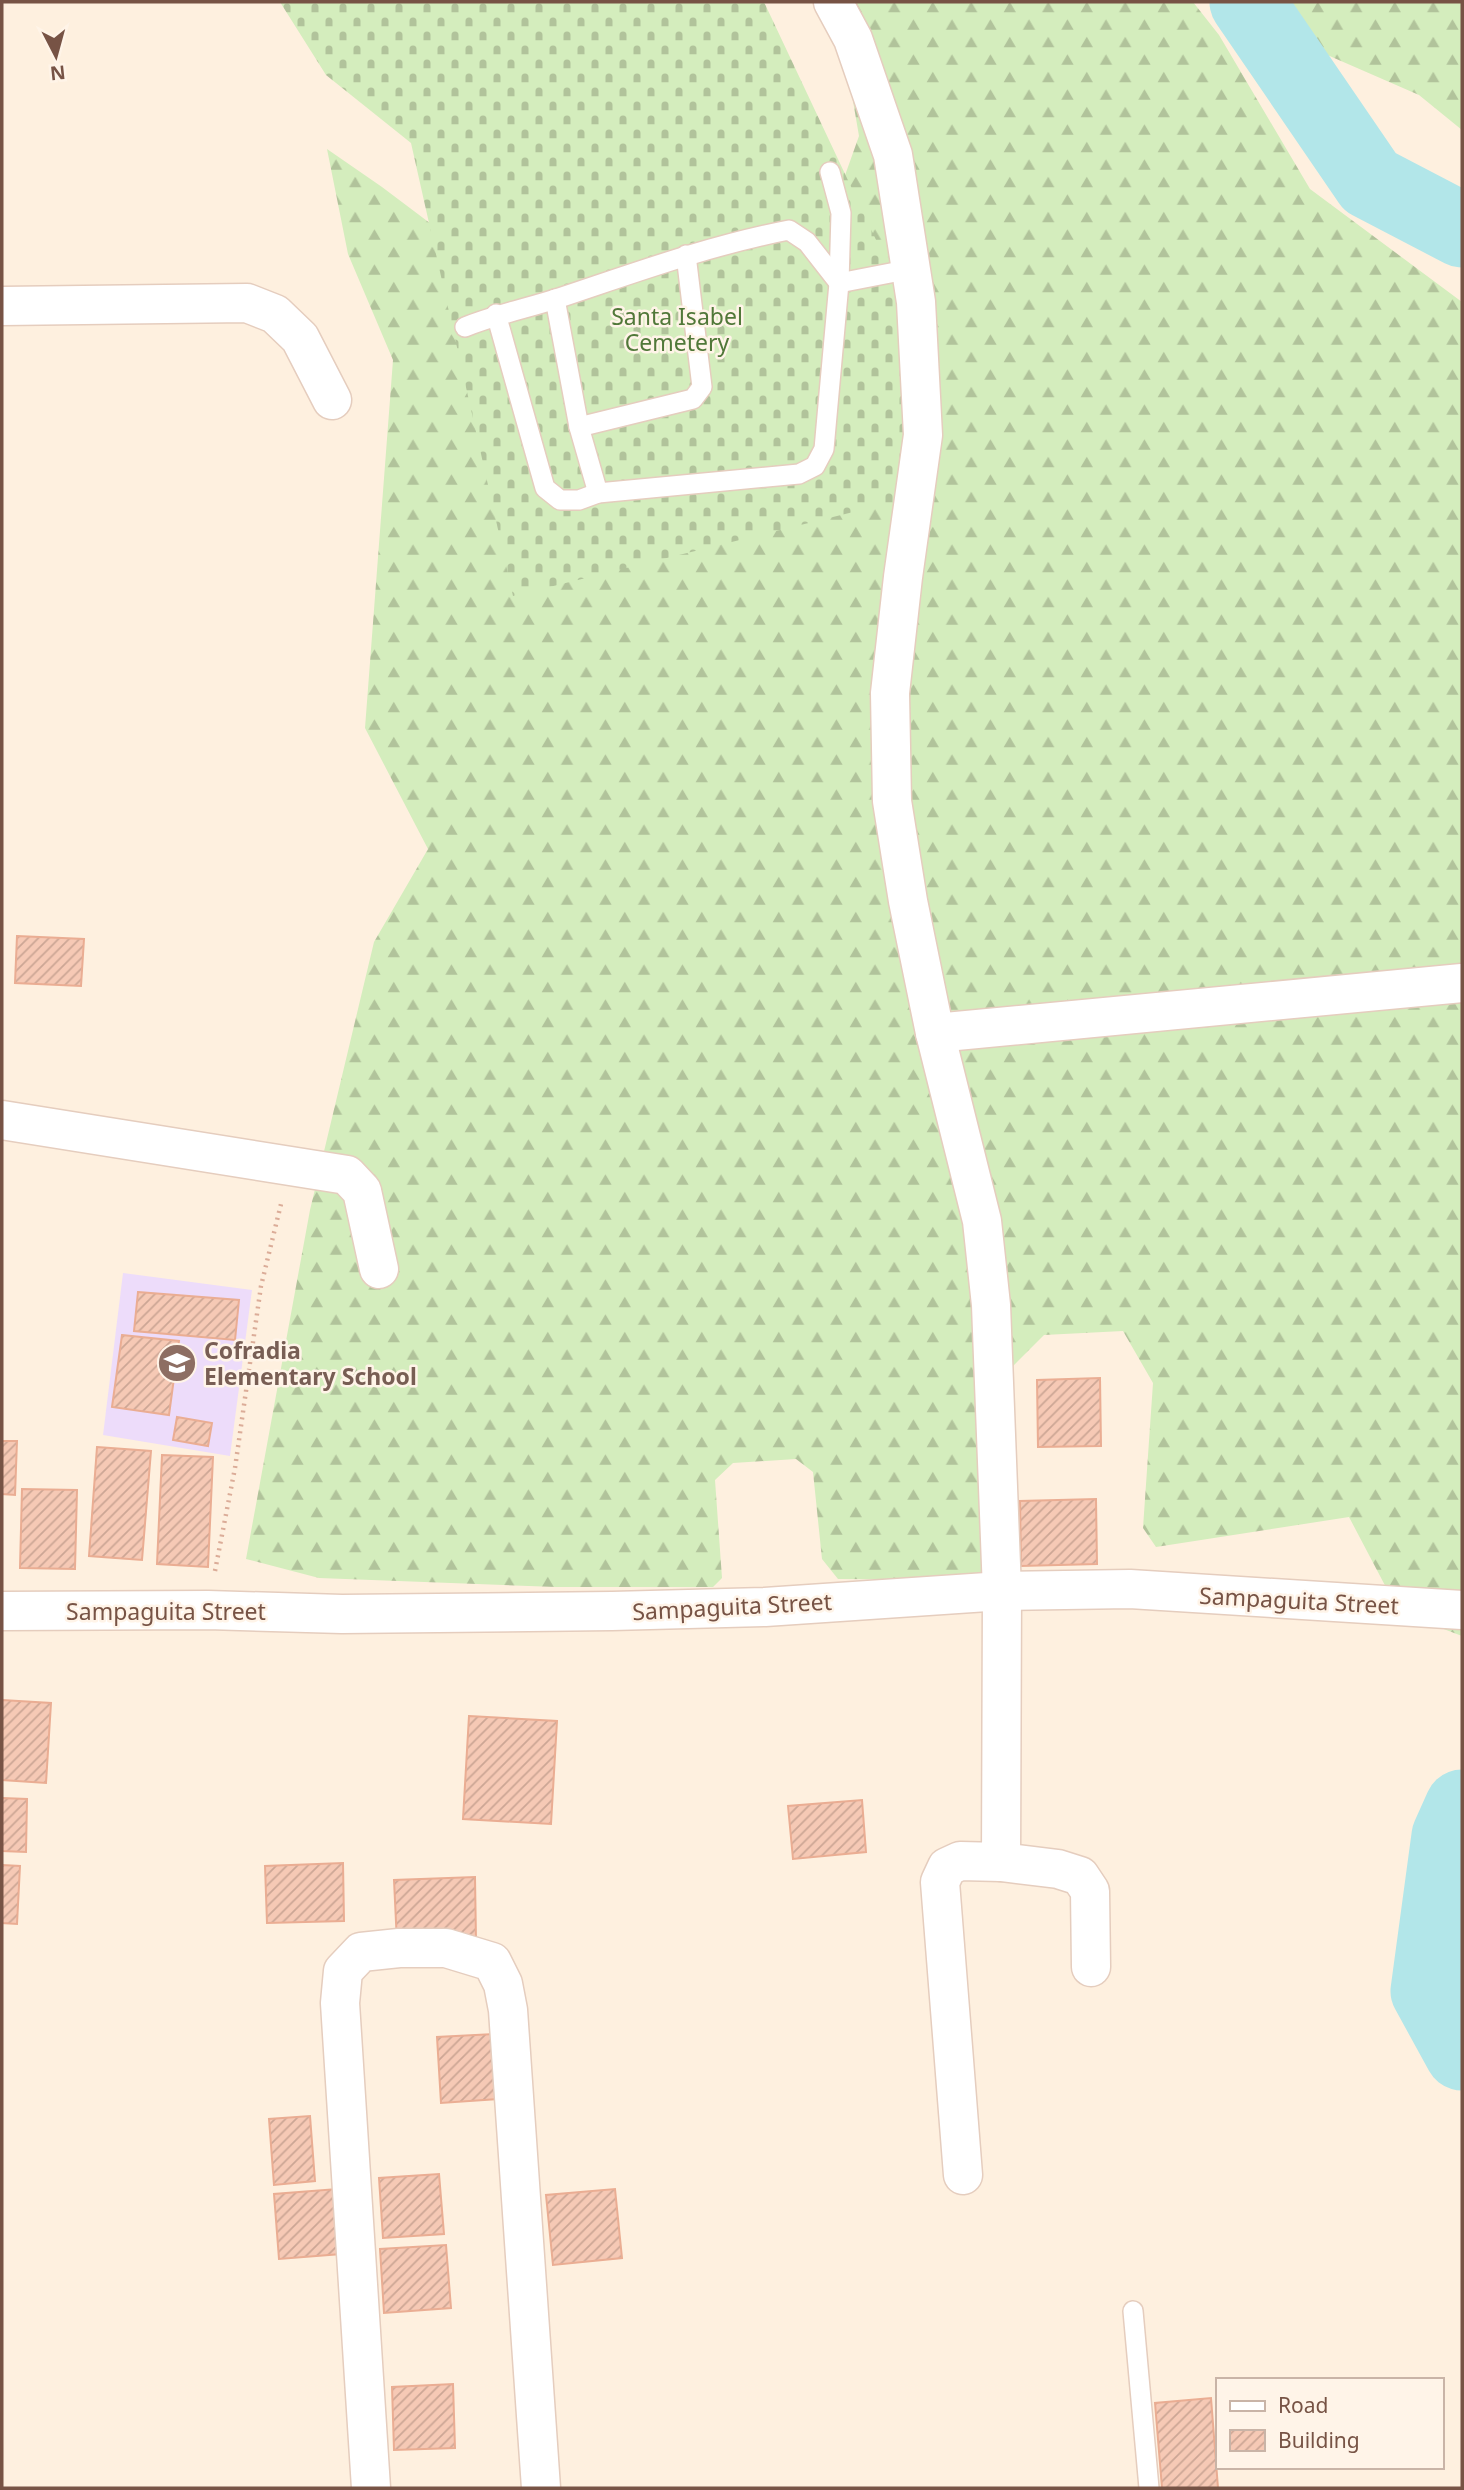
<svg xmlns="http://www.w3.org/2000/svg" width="1464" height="2490" font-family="'Noto Sans',sans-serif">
  <defs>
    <pattern id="forest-firs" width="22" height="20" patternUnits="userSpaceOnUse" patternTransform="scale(1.75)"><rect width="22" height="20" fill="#d4edbd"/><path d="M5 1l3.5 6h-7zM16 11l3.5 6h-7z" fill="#b1c39b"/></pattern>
    <pattern id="cemetery-stones" width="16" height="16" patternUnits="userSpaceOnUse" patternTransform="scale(1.75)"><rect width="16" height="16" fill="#d4edbd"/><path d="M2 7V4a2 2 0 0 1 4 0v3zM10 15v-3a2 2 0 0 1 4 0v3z" fill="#b1c39b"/></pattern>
    <pattern id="building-hatch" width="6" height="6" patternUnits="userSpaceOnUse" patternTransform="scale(1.75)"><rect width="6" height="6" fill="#f6c9b5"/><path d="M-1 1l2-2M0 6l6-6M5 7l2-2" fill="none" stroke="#cca695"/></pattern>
  </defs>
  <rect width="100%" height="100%" fill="#fef0df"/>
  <polygon fill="#eddcfa" points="123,1273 252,1290 230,1456 103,1435"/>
  <g fill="url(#forest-firs)">
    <polygon points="836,2 1193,2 1219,35 1310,189 1462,302 1462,1636 1399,1612 1349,1517 1156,1547 1143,1528 1153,1383 1123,1331 1044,1335 1009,1370 996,1555 974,1580 838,1579 822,1559 813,1472 796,1459 733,1463 715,1480 722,1578 713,1587 556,1587 319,1578 246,1559 310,1210 374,942 428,849 365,728 393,360 348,254 327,149 382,187 463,248 838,195 859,136"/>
    <polygon points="1292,2 1462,2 1462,130 1419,95 1325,54"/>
  </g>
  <polygon fill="url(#cemetery-stones)" points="280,2 764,2 894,278 914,497 513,596 411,143 326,75"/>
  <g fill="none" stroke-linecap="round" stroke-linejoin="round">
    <g stroke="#b2e6e9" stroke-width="75">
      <polyline points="1247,2 1370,182 1462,230"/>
      <polyline points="1462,1807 1449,1836 1428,1991 1462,2053"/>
    </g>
  </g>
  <g fill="url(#building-hatch)" stroke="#eaad93" stroke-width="2">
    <polygon points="17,936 84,939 81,986 15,983"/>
    <polygon points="138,1292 239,1300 235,1340 134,1331"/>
    <polygon points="122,1335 179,1341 169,1415 112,1407"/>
    <polygon points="1100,1378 1101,1446 1038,1447 1037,1380"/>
    <polygon points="177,1417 212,1423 208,1446 173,1440"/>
    <polygon points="2,1441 17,1441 15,1495 2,1494"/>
    <polygon points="97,1447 151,1451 142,1560 89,1556"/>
    <polygon points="162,1455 213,1457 208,1567 157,1564"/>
    <polygon points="22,1489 77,1490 75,1569 20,1568"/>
    <polygon points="1096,1499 1097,1564 1021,1566 1020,1501"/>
    <polygon points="2,1700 51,1703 46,1783 2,1780"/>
    <polygon points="469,1716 557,1721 551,1824 463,1819"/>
    <polygon points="2,1798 27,1799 26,1852 2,1851"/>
    <polygon points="862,1800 866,1852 793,1859 788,1806"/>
    <polygon points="343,1863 344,1921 267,1923 265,1866"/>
    <polygon points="2,1865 20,1866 17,1924 2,1923"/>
    <polygon points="475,1877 476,1941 397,1943 394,1880"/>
    <polygon points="494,2034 498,2099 441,2103 437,2037"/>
    <polygon points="310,2116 315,2181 274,2185 269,2119"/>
    <polygon points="439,2174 444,2234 383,2238 379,2178"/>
    <polygon points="337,2189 341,2254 279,2259 274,2194"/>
    <polygon points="615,2189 622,2258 553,2265 546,2195"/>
    <polygon points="446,2245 451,2308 384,2313 380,2249"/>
    <polygon points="453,2384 455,2448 394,2450 392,2387"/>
    <polygon points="1211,2398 1218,2488 1162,2488 1155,2403"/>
  </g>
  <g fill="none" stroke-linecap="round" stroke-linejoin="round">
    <g stroke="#e5cdbe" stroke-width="22">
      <g id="lane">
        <polyline points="555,299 579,427 598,493"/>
        <polyline points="496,314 545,488 560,500 579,500 598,493 799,474 815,466 824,449 839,283 841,213 830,172"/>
        <path d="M465 327C497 314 529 308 562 297 637 272 711 245 789 230L807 242 839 283 911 269"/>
        <polyline points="579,427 693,399 702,387 686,255"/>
        <polyline points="1133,2311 1149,2488"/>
      </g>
    </g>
    <g stroke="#e5cdbe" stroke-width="41">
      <g id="street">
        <polyline points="833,2 853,39 893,155 916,302 923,435 903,577 890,693 892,801 908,901 935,1033 982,1221 991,1305 1002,1591 1001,1862 960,1861 947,1867 940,1882 963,2175"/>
        <polyline points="2,306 247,303 275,314 300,338 332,400"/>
        <polyline points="935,1033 1462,983"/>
        <polyline points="2,1120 347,1175 362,1191 379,1269"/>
        <polyline points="2,1611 208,1610 342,1614 612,1611 765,1607 1002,1591 1130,1589 1462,1610"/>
        <polyline points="1001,1862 1058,1869 1080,1876 1090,1891 1091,1967"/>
        <polyline points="371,2488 340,2003 343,1971 361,1952 399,1948 446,1948 492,1962 503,1984 508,2010 541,2488"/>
      </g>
    </g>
    <polyline stroke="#dbac98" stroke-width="4.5" stroke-dasharray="2 5" stroke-linecap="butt" points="215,1571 235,1468 261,1286 281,1204"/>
    <use href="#lane" stroke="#fff" stroke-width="19"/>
    <use href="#street" stroke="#fff" stroke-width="38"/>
  </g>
  <defs>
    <g id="school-disc" transform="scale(2.0125)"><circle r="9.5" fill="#8d6e63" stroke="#fff4e8"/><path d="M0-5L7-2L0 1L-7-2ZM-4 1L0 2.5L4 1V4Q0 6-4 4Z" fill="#fff"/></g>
  </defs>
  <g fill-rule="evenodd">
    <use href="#school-disc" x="177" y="1363"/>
  </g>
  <g text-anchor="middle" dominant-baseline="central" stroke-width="5" stroke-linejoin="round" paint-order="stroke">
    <g font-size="23" fill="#517839" stroke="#fff4e8">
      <text x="677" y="316">Santa Isabel<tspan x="677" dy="26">Cemetery</tspan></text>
    </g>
    <g font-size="23" font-weight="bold" fill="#785e54" stroke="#fff4e8" text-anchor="start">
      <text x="204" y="1350">Cofradia<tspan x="204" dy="26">Elementary School</tspan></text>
    </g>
    <g font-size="23" fill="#775345" stroke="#fff4e8">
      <text transform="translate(1299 1600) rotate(3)">Sampaguita Street</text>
      <text transform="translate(732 1606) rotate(-3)">Sampaguita Street</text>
      <text x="166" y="1611">Sampaguita Street</text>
    </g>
  </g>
  <rect width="1464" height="2490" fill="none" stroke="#775345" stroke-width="7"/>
  <rect x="1216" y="2378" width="228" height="91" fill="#fff4e8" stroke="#c9b4a7" stroke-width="2"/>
  <rect x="1230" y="2401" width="35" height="10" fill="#ffffff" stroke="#c9b4a7" stroke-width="2"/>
  <text x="1278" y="2413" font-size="21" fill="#775345">Road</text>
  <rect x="1230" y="2430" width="35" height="21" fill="url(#building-hatch)" stroke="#c9b4a7" stroke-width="2"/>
  <text x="1278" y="2448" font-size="21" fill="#775345">Building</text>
  <g transform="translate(56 56) rotate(174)" stroke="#fff4e8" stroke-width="5" paint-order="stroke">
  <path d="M0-5L12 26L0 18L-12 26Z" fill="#775345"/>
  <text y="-10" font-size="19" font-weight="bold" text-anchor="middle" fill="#775345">N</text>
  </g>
</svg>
